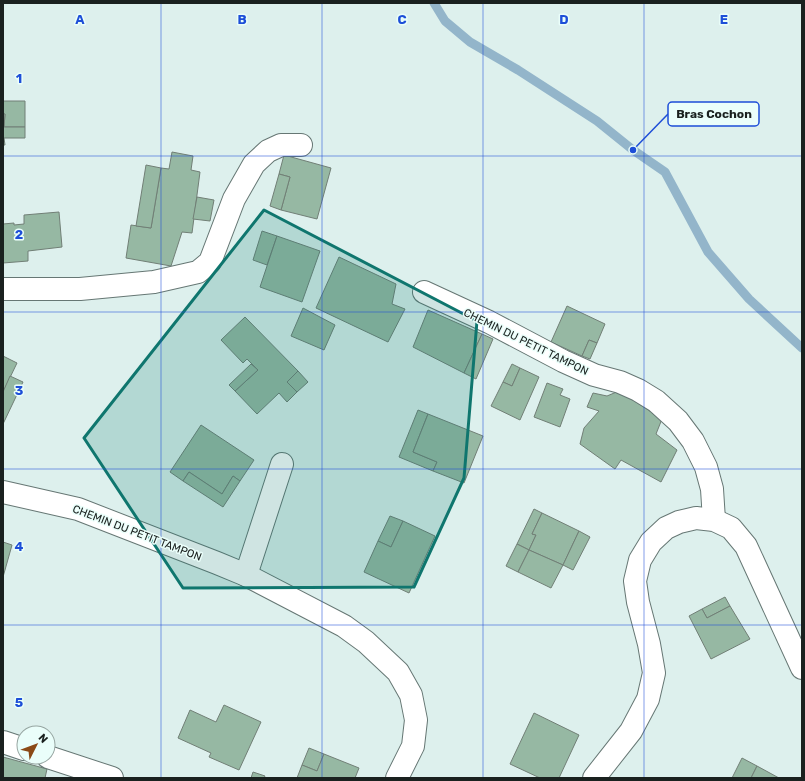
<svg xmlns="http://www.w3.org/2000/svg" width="805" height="781" font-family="Rubik,sans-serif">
  <rect width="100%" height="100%" fill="#ddf0ed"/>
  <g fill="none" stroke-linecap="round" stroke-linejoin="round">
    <polyline stroke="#93b5ca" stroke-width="9" points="434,3 445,21 470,42 518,70 597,121 633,150 665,172 708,252 749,299 802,348"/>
  </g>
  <g fill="#96b8a3" stroke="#717f76">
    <polygon points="3,101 25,101 25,127 4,127 5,114 3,114"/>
    <polygon points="3,114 5,114 4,127 25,127 25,138 4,138 5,145 3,145"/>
    <polygon points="172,152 193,156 191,170 200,172 192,233 182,232 171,266 126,258 131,225 151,228 161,168 169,169"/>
    <polygon points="284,155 331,168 317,219 281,210 290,177 279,174"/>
    <polygon points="146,165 161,168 151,228 136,226"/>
    <polygon points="279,174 290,177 281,210 270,206"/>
    <polygon points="197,197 214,200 210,221 193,219"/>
    <polygon points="59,212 62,247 28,251 28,261 3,263 3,224 14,223 14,225 24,224 24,215"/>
    <polygon points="262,231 277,236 267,265 253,260"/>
    <polygon points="277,236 320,251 302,302 260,287"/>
    <polygon points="339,257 396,284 392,304 405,309 388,342 316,308"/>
    <polygon points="567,306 605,324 597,343 589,340 582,356 551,342"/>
    <polygon points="303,308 335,325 324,350 291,336"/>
    <polygon points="428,310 482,334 464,373 413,347"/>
    <polygon points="245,317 298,371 287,382 297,392 287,402 279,393 257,414 235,391 258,370 247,359 243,363 221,340"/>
    <polygon points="482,334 493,339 476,379 464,373"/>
    <polygon points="589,340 597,343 590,359 582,356"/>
    <polygon points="3,356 17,363 3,392"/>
    <polygon points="251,364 258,370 235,391 229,385"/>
    <polygon points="512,364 520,368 512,386 503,382"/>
    <polygon points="520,368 539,377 520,420 491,406 503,382 512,386"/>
    <polygon points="298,371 308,382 297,392 287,382"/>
    <polygon points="10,376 23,382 3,424 3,392"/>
    <polygon points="547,383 563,389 560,395 570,399 560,427 534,417"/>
    <polygon points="619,391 662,419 656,434 677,450 661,482 621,460 615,469 580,444 584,428 599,411 587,407 593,393 607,396"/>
    <polygon points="418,410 428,414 413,452 437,462 433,471 399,457"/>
    <polygon points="428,414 483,436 464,483 433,471 437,462 413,452"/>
    <polygon points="201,425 254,460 240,481 233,476 222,494 189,472 183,481 170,472"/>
    <polygon points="189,472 222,494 233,476 240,481 223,507 183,481"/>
    <polygon points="534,509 542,513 532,534 536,535 529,550 517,544"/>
    <polygon points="542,513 579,531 563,565 529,550 536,535 532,534"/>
    <polygon points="390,516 403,521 391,547 378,541"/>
    <polygon points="403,521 435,536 409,593 364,572 378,541 391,547"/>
    <polygon points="579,531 590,537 573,570 563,565"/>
    <polygon points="3,542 12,545 3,577"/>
    <polygon points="517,544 529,550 518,572 506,566"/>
    <polygon points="529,550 563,565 551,588 518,572"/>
    <polygon points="725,597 730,606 707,618 702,609"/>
    <polygon points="730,606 750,639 711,659 689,616 702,609 707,618"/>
    <polygon points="224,705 261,722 239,770 209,757 211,753 178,738 190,710 216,722"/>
    <polygon points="534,713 579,735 559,778 540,778 510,764"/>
    <polygon points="309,748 324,754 317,771 302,765"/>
    <polygon points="324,754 359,768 355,778 297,778 302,765 317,771"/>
    <polygon points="3,757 47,769 45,778 3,778"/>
    <polygon points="742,758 757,766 751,778 732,778"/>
    <polygon points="757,766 779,778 751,778"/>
    <polygon points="253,772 265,776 264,778 251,778"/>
  </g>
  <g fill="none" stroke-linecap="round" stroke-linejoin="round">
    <g stroke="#667774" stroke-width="24">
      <g id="street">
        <polyline points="3,289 80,289 154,282 198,272 210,262 234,199 254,164 268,151 281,145 301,145"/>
        <polyline points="424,292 489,322 563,361 594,375 620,382 638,390 656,401 678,421 693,441 706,467 712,489 714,520"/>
        <polyline points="3,492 78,509 217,563 246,575 344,626 366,642 398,672 411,695 416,720 413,746 397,778"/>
        <polyline points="246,575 282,464"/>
        <polyline points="3,742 24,749"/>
        <polyline points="48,757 112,778"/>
        <polyline points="594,778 631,731 648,699 654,673 649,644 638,602 635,581 640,560 651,542 666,528 679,522 696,518 714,520 731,528 746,546 802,668"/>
      </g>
    </g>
    <use href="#street" stroke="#fff" stroke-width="22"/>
  </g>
  <path fill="#0f766e" fill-opacity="0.2" stroke="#0f766e" stroke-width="3" stroke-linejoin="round" d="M264 210 477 321 464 478 414 587 183 588 84 438Z"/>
  <path fill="none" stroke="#1d4ed8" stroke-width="1" stroke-opacity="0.55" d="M161 3V778M322 3V778M483 3V778M644 3V778M3 156H802M3 312H802M3 469H802M3 625H802"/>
  <g text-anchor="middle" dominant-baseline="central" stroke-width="3" stroke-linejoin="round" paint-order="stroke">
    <g font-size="11" fill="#1a211f" stroke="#eafefa">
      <text transform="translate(526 342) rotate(26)">CHEMIN DU PETIT TAMPON</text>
      <text transform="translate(137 533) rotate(21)">CHEMIN DU PETIT TAMPON</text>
    </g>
  </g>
  <g font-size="13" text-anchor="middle" font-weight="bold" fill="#1d4ed8" stroke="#eafefa" stroke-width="3" stroke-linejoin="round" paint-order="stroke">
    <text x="80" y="24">A</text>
    <text x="242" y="24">B</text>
    <text x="402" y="24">C</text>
    <text x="564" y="24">D</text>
    <text x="724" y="24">E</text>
    <text x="19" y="83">1</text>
    <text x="19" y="239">2</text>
    <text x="19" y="395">3</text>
    <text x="19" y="551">4</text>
    <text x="19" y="707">5</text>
  </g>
  <path fill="none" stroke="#1d4ed8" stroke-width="1.5" d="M633 150L668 114"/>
  <circle fill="#1d4ed8" stroke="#eafefa" stroke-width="1.5" cx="633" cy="150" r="4"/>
  <rect fill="#eafefa" stroke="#1d4ed8" stroke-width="1.5" x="668" y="102" width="91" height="24" rx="4"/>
  <g font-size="12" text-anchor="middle" font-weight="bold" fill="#1a211f">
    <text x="714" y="118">Bras Cochon</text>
  </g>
  <rect width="805" height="781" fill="none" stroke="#1a211f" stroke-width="8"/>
  <g transform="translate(36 745) rotate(48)"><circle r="19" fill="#eafefa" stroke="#97a6a2"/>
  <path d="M0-3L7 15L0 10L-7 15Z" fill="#8b4a17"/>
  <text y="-6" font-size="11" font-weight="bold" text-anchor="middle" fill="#1a211f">N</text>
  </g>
</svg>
